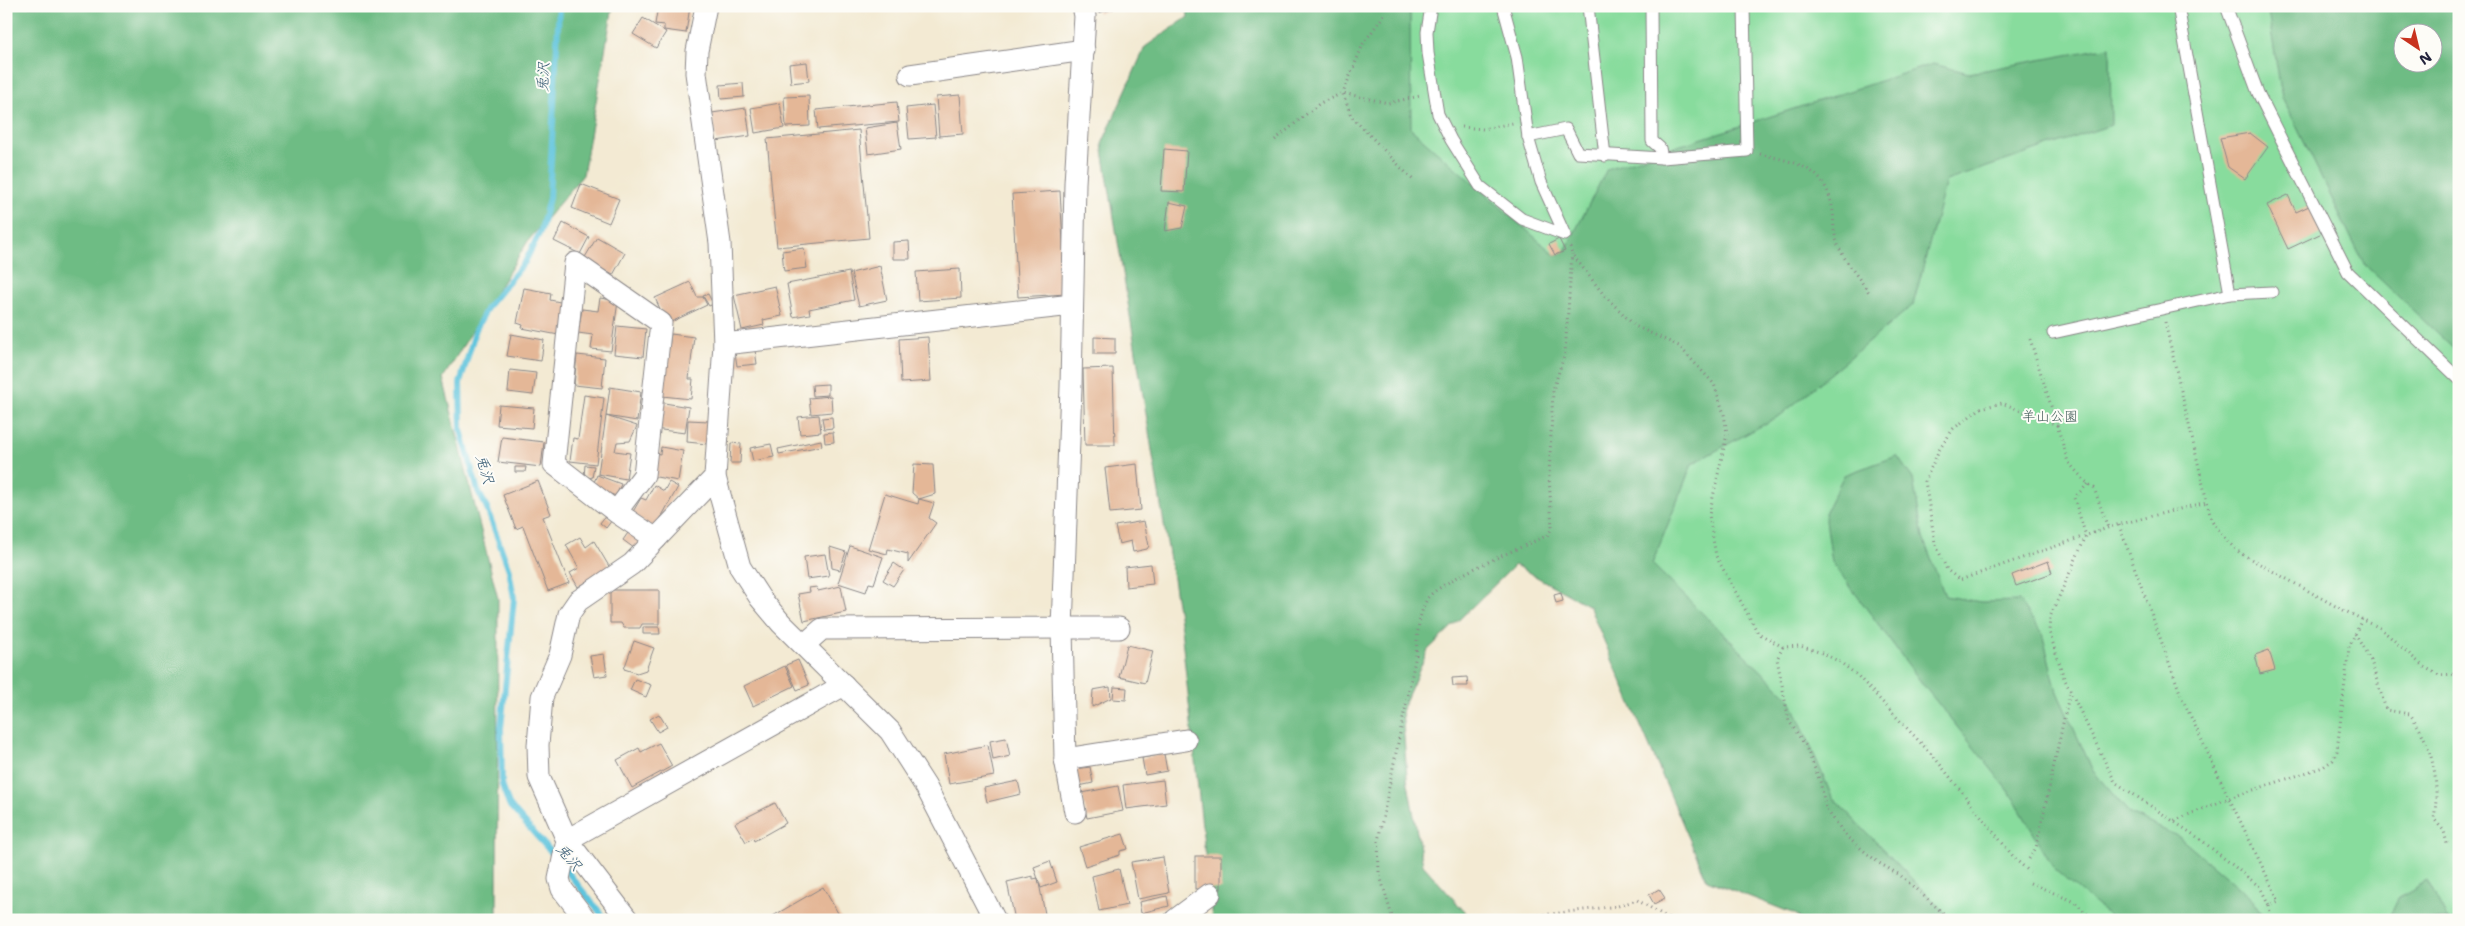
<svg xmlns="http://www.w3.org/2000/svg" width="2465" height="926" font-family="'Shantell Sans','Klee One',sans-serif">
  <rect width="100%" height="100%" fill="#fdfcf7"/>
  <filter id="ink" filterUnits="userSpaceOnUse"><feTurbulence type="fractalNoise" baseFrequency=".02" numOctaves="2"/><feDisplacementMap in="SourceGraphic" scale="10" xChannelSelector="R" yChannelSelector="G"/><feConvolveMatrix kernelMatrix="1 2 1 2 8 2 1 2 1" color-interpolation-filters="sRGB"/></filter>
  <filter id="wash" filterUnits="userSpaceOnUse"><feTurbulence type="fractalNoise" baseFrequency=".0096" numOctaves="4" result="noise"/><feDisplacementMap in="SourceGraphic" scale="20" xChannelSelector="R" yChannelSelector="G"/><feGaussianBlur stdDeviation="1.12" result="paint"/><feColorMatrix in="noise" values="0 0 0 0 0 0 0 0 0 0 0 0 0 0 0 0 0 1.4 0 .05"/><feComposite in="paint" operator="in"/></filter>
  <g filter="url(#wash)">
    <rect width="100%" height="100%" fill="#f3ead3"/>
    <polygon fill="#88dc9d" stroke="#557f6c" points="1298,6 2305,6 2459,220 2459,920 1940,920 1601,551"/>
    <g fill="#6ebc84" stroke="#486f60" fill-rule="evenodd">
      <polygon points="6,6 613,6 583,175 528,241 443,378 498,599 497,920 6,920"/>
      <polygon points="1187,6 1410,6 1411,129 1555,255 1565,251 1607,169 1933,64 1969,73 2110,47 2111,125 1946,181 1913,305 1781,415 1692,464 1652,564 1791,700 1832,797 1952,920 1801,920 1797,915 1707,880 1589,606 1515,565 1428,650 1402,709 1407,778 1423,865 1472,920 1212,920 1181,628 1102,144 1145,47 1188,17"/>
      <path d="M2267 6H2459V354L2364 264 2282 97ZM2402 32H2432V62H2402Z"/>
      <polygon points="1897,456 1913,479 1923,538 1945,596 1981,602 2019,601 2042,633 2057,692 2093,771 2130,814 2179,837 2253,900 2266,920 2114,920 2055,870 2009,791 1924,686 1832,562 1825,513 1844,475"/>
      <polygon points="2427,881 2448,920 2388,920 2399,897"/>
    </g>
    <g fill="none" stroke-linecap="round" stroke-linejoin="round">
      <g stroke="#5fc4dd" stroke-width="6">
        <polyline points="559,861 509,805 502,785 501,728 514,598 509,570 486,506 478,491 461,430 460,383 476,329 488,306 525,262 541,230 549,198 559,6"/>
        <polyline points="565,869 606,920"/>
      </g>
    </g>
    <g id="blocks">
      <g fill="#e4b797">
        <polygon points="630,6 645,6 645,10 629,9"/>
        <polygon points="658,6 690,6 686,33 664,30 664,25 655,24"/>
        <polygon points="1096,6 1120,6 1120,7 1098,13"/>
        <polygon points="643,18 666,32 656,48 633,34"/>
        <polygon points="807,62 809,81 791,83 789,64"/>
        <polygon points="743,83 744,97 721,99 720,85"/>
        <polygon points="960,95 963,134 939,136 936,97"/>
        <polygon points="809,96 810,126 786,127 784,97"/>
        <polygon points="897,102 899,122 818,129 816,110"/>
        <polygon points="780,103 784,128 755,133 751,108"/>
        <polygon points="933,105 936,137 909,139 906,108"/>
        <polygon points="746,108 750,136 716,141 712,113"/>
        <polygon points="897,123 901,149 868,154 865,128"/>
        <polygon points="859,130 869,238 777,247 767,139"/>
        <polygon points="2250,133 2268,147 2245,179 2228,167 2220,138"/>
        <polygon points="1164,149 1187,151 1184,192 1161,191"/>
        <polygon points="581,184 619,199 609,223 572,208"/>
        <polygon points="1060,191 1066,294 1018,297 1012,194"/>
        <polygon points="2288,195 2296,212 2309,206 2322,233 2288,249 2267,205"/>
        <polygon points="1169,202 1187,206 1182,228 1165,231"/>
        <polygon points="563,223 589,237 580,254 554,241"/>
        <polygon points="597,237 625,253 613,275 584,259"/>
        <polygon points="1559,239 1565,251 1555,255 1549,244"/>
        <polygon points="909,241 910,259 893,259 893,242"/>
        <polygon points="804,248 807,268 784,271 782,251"/>
        <polygon points="880,266 887,300 859,306 851,273"/>
        <polygon points="960,269 961,298 918,301 916,272"/>
        <polygon points="849,272 854,300 809,309 810,314 793,317 787,284"/>
        <polygon points="690,282 697,297 703,297 707,305 667,324 655,298"/>
        <polygon points="775,286 782,316 763,320 764,325 742,330 734,295"/>
        <polygon points="524,288 551,293 550,300 570,304 564,336 522,328 523,325 517,323"/>
        <polygon points="708,294 713,304 709,306 703,296"/>
        <polygon points="600,298 618,301 611,351 591,349 593,335 578,333 582,309 598,311"/>
        <polygon points="617,326 646,329 643,357 614,354"/>
        <polygon points="511,334 544,340 541,361 507,356"/>
        <polygon points="671,334 694,337 689,379 693,379 691,399 662,396"/>
        <polygon points="928,337 931,381 901,383 899,339"/>
        <polygon points="1094,337 1115,338 1115,354 1094,354"/>
        <polygon points="755,350 757,364 737,366 735,352"/>
        <polygon points="577,355 605,358 602,388 574,385"/>
        <polygon points="1113,368 1115,445 1085,445 1083,369"/>
        <polygon points="510,370 536,373 533,395 508,392"/>
        <polygon points="828,384 828,395 813,396 812,385"/>
        <polygon points="610,387 641,392 637,421 606,416"/>
        <polygon points="584,395 604,398 596,464 570,461 573,438 578,439"/>
        <polygon points="831,396 832,412 811,414 809,398"/>
        <polygon points="658,402 689,407 685,433 654,429"/>
        <polygon points="499,405 534,408 532,428 497,425"/>
        <polygon points="819,415 821,432 800,434 798,417"/>
        <polygon points="606,416 637,426 630,441 617,442 615,451 630,453 626,479 598,474"/>
        <polygon points="832,417 833,428 824,429 822,418"/>
        <polygon points="688,420 709,421 707,444 687,442"/>
        <polygon points="833,432 834,442 825,443 824,433"/>
        <polygon points="502,437 544,442 541,467 498,462"/>
        <polygon points="821,440 822,446 779,454 778,449"/>
        <polygon points="731,443 741,444 740,463 730,463"/>
        <polygon points="771,444 774,457 753,461 750,448"/>
        <polygon points="661,447 683,451 678,481 651,476 655,453 660,454"/>
        <polygon points="914,464 933,465 935,494 919,499 912,493"/>
        <polygon points="1137,464 1141,510 1110,513 1105,468"/>
        <polygon points="585,465 594,466 592,478 584,476"/>
        <polygon points="515,467 526,467 525,472 515,472"/>
        <polygon points="597,475 621,484 616,496 592,487"/>
        <polygon points="538,481 551,514 543,517 569,583 548,591 523,526 516,529 503,495"/>
        <polygon points="669,482 678,487 658,523 652,527 631,515 641,498 646,500 654,485 664,491"/>
        <polygon points="885,494 918,504 919,499 934,503 929,518 936,523 908,563 908,554 888,549 887,554 868,549"/>
        <polygon points="606,515 612,520 606,528 600,523"/>
        <polygon points="1144,521 1149,546 1147,549 1133,552 1131,541 1119,544 1115,526"/>
        <polygon points="630,530 645,541 638,551 623,540"/>
        <polygon points="580,537 586,547 594,541 610,568 578,587 570,573 579,568 566,545"/>
        <polygon points="850,546 883,557 874,584 869,583 866,592 838,583"/>
        <polygon points="830,547 846,552 840,570 832,568"/>
        <polygon points="825,554 829,576 807,579 804,557"/>
        <polygon points="2048,561 2052,573 2016,586 2012,575"/>
        <polygon points="894,563 904,570 893,586 883,580"/>
        <polygon points="1151,564 1153,584 1126,587 1125,567"/>
        <polygon points="841,586 846,612 804,621 798,594 810,592 809,588 817,587 818,591"/>
        <polygon points="610,590 659,590 659,624 642,624 640,628 624,628 621,623 610,623"/>
        <polygon points="1561,593 1563,601 1556,603 1554,595"/>
        <polygon points="643,627 659,627 660,634 643,634"/>
        <polygon points="634,641 654,648 646,670 637,673 624,669"/>
        <polygon points="1127,645 1153,651 1145,683 1119,677"/>
        <polygon points="2269,650 2275,670 2260,674 2255,655"/>
        <polygon points="604,654 607,675 594,677 590,656"/>
        <polygon points="798,660 809,685 797,690 786,665"/>
        <polygon points="785,666 794,686 753,706 744,686"/>
        <polygon points="1467,677 1468,686 1453,686 1452,678"/>
        <polygon points="635,679 651,685 646,697 630,690"/>
        <polygon points="1110,687 1111,698 1092,707 1093,690"/>
        <polygon points="1114,687 1127,688 1126,700 1113,699"/>
        <polygon points="659,714 667,727 658,732 650,719"/>
        <polygon points="1006,738 1010,756 993,760 990,741"/>
        <polygon points="659,743 672,766 632,788 617,760 639,748 641,752"/>
        <polygon points="988,745 994,776 949,784 944,754"/>
        <polygon points="1164,754 1167,771 1145,775 1142,758"/>
        <polygon points="1090,767 1093,783 1079,786 1076,769"/>
        <polygon points="1163,780 1166,804 1126,809 1123,785"/>
        <polygon points="1018,781 1021,794 987,802 984,788"/>
        <polygon points="1118,786 1123,811 1087,818 1082,793"/>
        <polygon points="775,803 786,823 754,841 753,838 746,842 735,823"/>
        <polygon points="1123,834 1128,849 1120,851 1120,855 1085,866 1079,847"/>
        <rect x="1195" y="856" width="26" height="33"/>
        <polygon points="1163,857 1169,893 1138,899 1131,862"/>
        <polygon points="1050,861 1057,882 1041,888 1034,867"/>
        <polygon points="1119,869 1127,905 1099,911 1092,876"/>
        <polygon points="1033,876 1033,879 1038,878 1046,919 1015,920 1007,882"/>
        <polygon points="823,887 842,920 766,920"/>
        <polygon points="1659,889 1665,898 1654,904 1649,895"/>
        <polygon points="1167,896 1169,906 1141,913 1139,902"/>
      </g>
    </g>
  </g>
  <g filter="url(#ink)">
    <use href="#blocks" fill-opacity="0" stroke="#8a8687" stroke-width="1"/>
    <g fill="none" stroke-linecap="round" stroke-linejoin="round">
      <g stroke="#8a8687" stroke-width="13">
        <g id="service">
          <polyline points="1431,6 1427,32 1428,53 1438,114 1451,140 1480,186 1522,219 1565,235 1541,182 1528,137 1517,57 1503,6"/>
          <polyline points="1588,6 1605,156"/>
          <polyline points="2178,6 2230,294"/>
          <polyline points="2226,6 2258,93 2348,272 2459,379"/>
          <polyline points="1528,137 1566,129 1578,153 1662,158 1660,148 1652,141 1651,6"/>
          <polyline points="1662,158 1747,151 1744,6"/>
          <polyline points="2053,333 2230,294 2272,292"/>
        </g>
      </g>
      <g stroke="#8a8687" stroke-width="23">
        <g id="minor">
          <polyline points="706,6 697,51 696,73 720,243 724,344 715,477 740,567 760,598 781,623 890,731 926,787 995,920"/>
          <polyline points="910,75 1084,50"/>
          <polyline points="724,344 1072,305"/>
          <polyline points="616,512 644,475 661,323 575,263 554,464 616,512 656,539"/>
          <polyline points="804,645 822,629 1062,628 1071,387 1075,183 1085,16 1083,6"/>
          <polyline points="1065,759 1186,740"/>
          <polyline points="1075,812 1065,759 1062,628 1119,628"/>
          <polyline points="567,840 844,685"/>
          <polyline points="567,840 559,879 562,889 586,920"/>
          <polyline points="628,920 567,840 539,777 538,745 542,697 560,655 569,614 578,601 632,564 715,477"/>
          <polyline points="1175,920 1210,894"/>
        </g>
      </g>
      <g stroke="#8a8687" stroke-width="3" stroke-dasharray="1 4" stroke-linecap="butt">
        <polyline points="1384,15 1363,44 1343,93 1351,116 1415,182"/>
        <polyline points="1462,127 1483,129 1513,123"/>
        <polyline points="1275,140 1320,103 1343,93 1388,103 1420,96"/>
        <path d="M1760 154C1798 163 1827 167 1833 212 1834 220 1833 228 1835 235 1839 256 1859 277 1870 294"/>
        <polyline points="1570,247 1572,254 1604,295 1635,326 1679,346 1714,384 1724,414 1727,434 1709,515 1716,556 1758,633 1783,647 1800,646 1822,653 1840,662 1857,675 1934,757 2016,860 2030,872"/>
        <polyline points="2165,322 2211,519 2226,540 2240,553 2339,608 2380,628 2424,667 2439,675 2459,674"/>
        <polyline points="2030,339 2057,425 2002,403 1981,408 1953,429 1939,450 1925,481 1935,543 1947,570 1960,580 2113,526 2207,502"/>
        <polyline points="2057,425 2068,462 2085,481 2094,488 2108,528"/>
        <polyline points="2088,484 2074,498 2086,536 2050,617 2049,631 2064,678 2115,782 2200,839 2260,887 2269,905 2279,901 2229,798 2173,821"/>
        <polyline points="2119,525 2182,698 2229,798 2323,767 2333,760 2337,751 2349,647 2362,619"/>
        <path d="M2355 634 2371 661 2386 710 2410 714C2433 746 2440 780 2434 819L2444 831 2447 844"/>
        <polyline points="1783,647 1777,659 1789,721 1805,745 1820,781 1826,809 1848,838 1879,863 1900,875 1951,920"/>
        <polyline points="2029,859 2036,848 2070,691"/>
        <polyline points="2030,883 2075,902 2093,920"/>
        <polyline points="2269,905 2271,920"/>
        <path d="M1393 920 1379 872 1378 841 1416 655C1417 637 1418 616 1427 599 1438 581 1525 546 1548 535L1552 528 1549 477 1553 390 1565 353 1572 254"/>
        <polyline points="1499,920 1618,906 1637,900 1672,920"/>
      </g>
      <use href="#service" stroke="#fff" stroke-width="11"/>
      <use href="#minor" stroke="#fff" stroke-width="21"/>
    </g>
  </g>
  <g text-anchor="middle" dominant-baseline="central" stroke-width="4" stroke-linejoin="round" paint-order="stroke">
    <g font-size="14" fill="#415a58" stroke="#fdfcf7">
      <text x="2050" y="416">羊山公園</text>
    </g>
    <g font-size="15" font-style="italic" fill="#375b74" stroke="#fdfcf7">
      <text transform="translate(543 77) rotate(-87)">兎沢</text>
      <text transform="translate(485 469) rotate(74)">兎沢</text>
      <text transform="translate(569 857) rotate(50)">兎沢</text>
    </g>
  </g>
  <rect width="2465" height="926" fill="none" stroke="#fdfcf7" stroke-width="25"/>
  <g transform="translate(2418 48) rotate(145)"><circle r="24" fill="#fdfcf7" stroke="#a5a5ac"/>
  <path d="M0-4L9 19L0 12L-9 19Z" fill="#c8321e"/>
  <text y="-8" font-size="14" font-weight="bold" text-anchor="middle" fill="#22223b">N</text>
  </g>
</svg>
